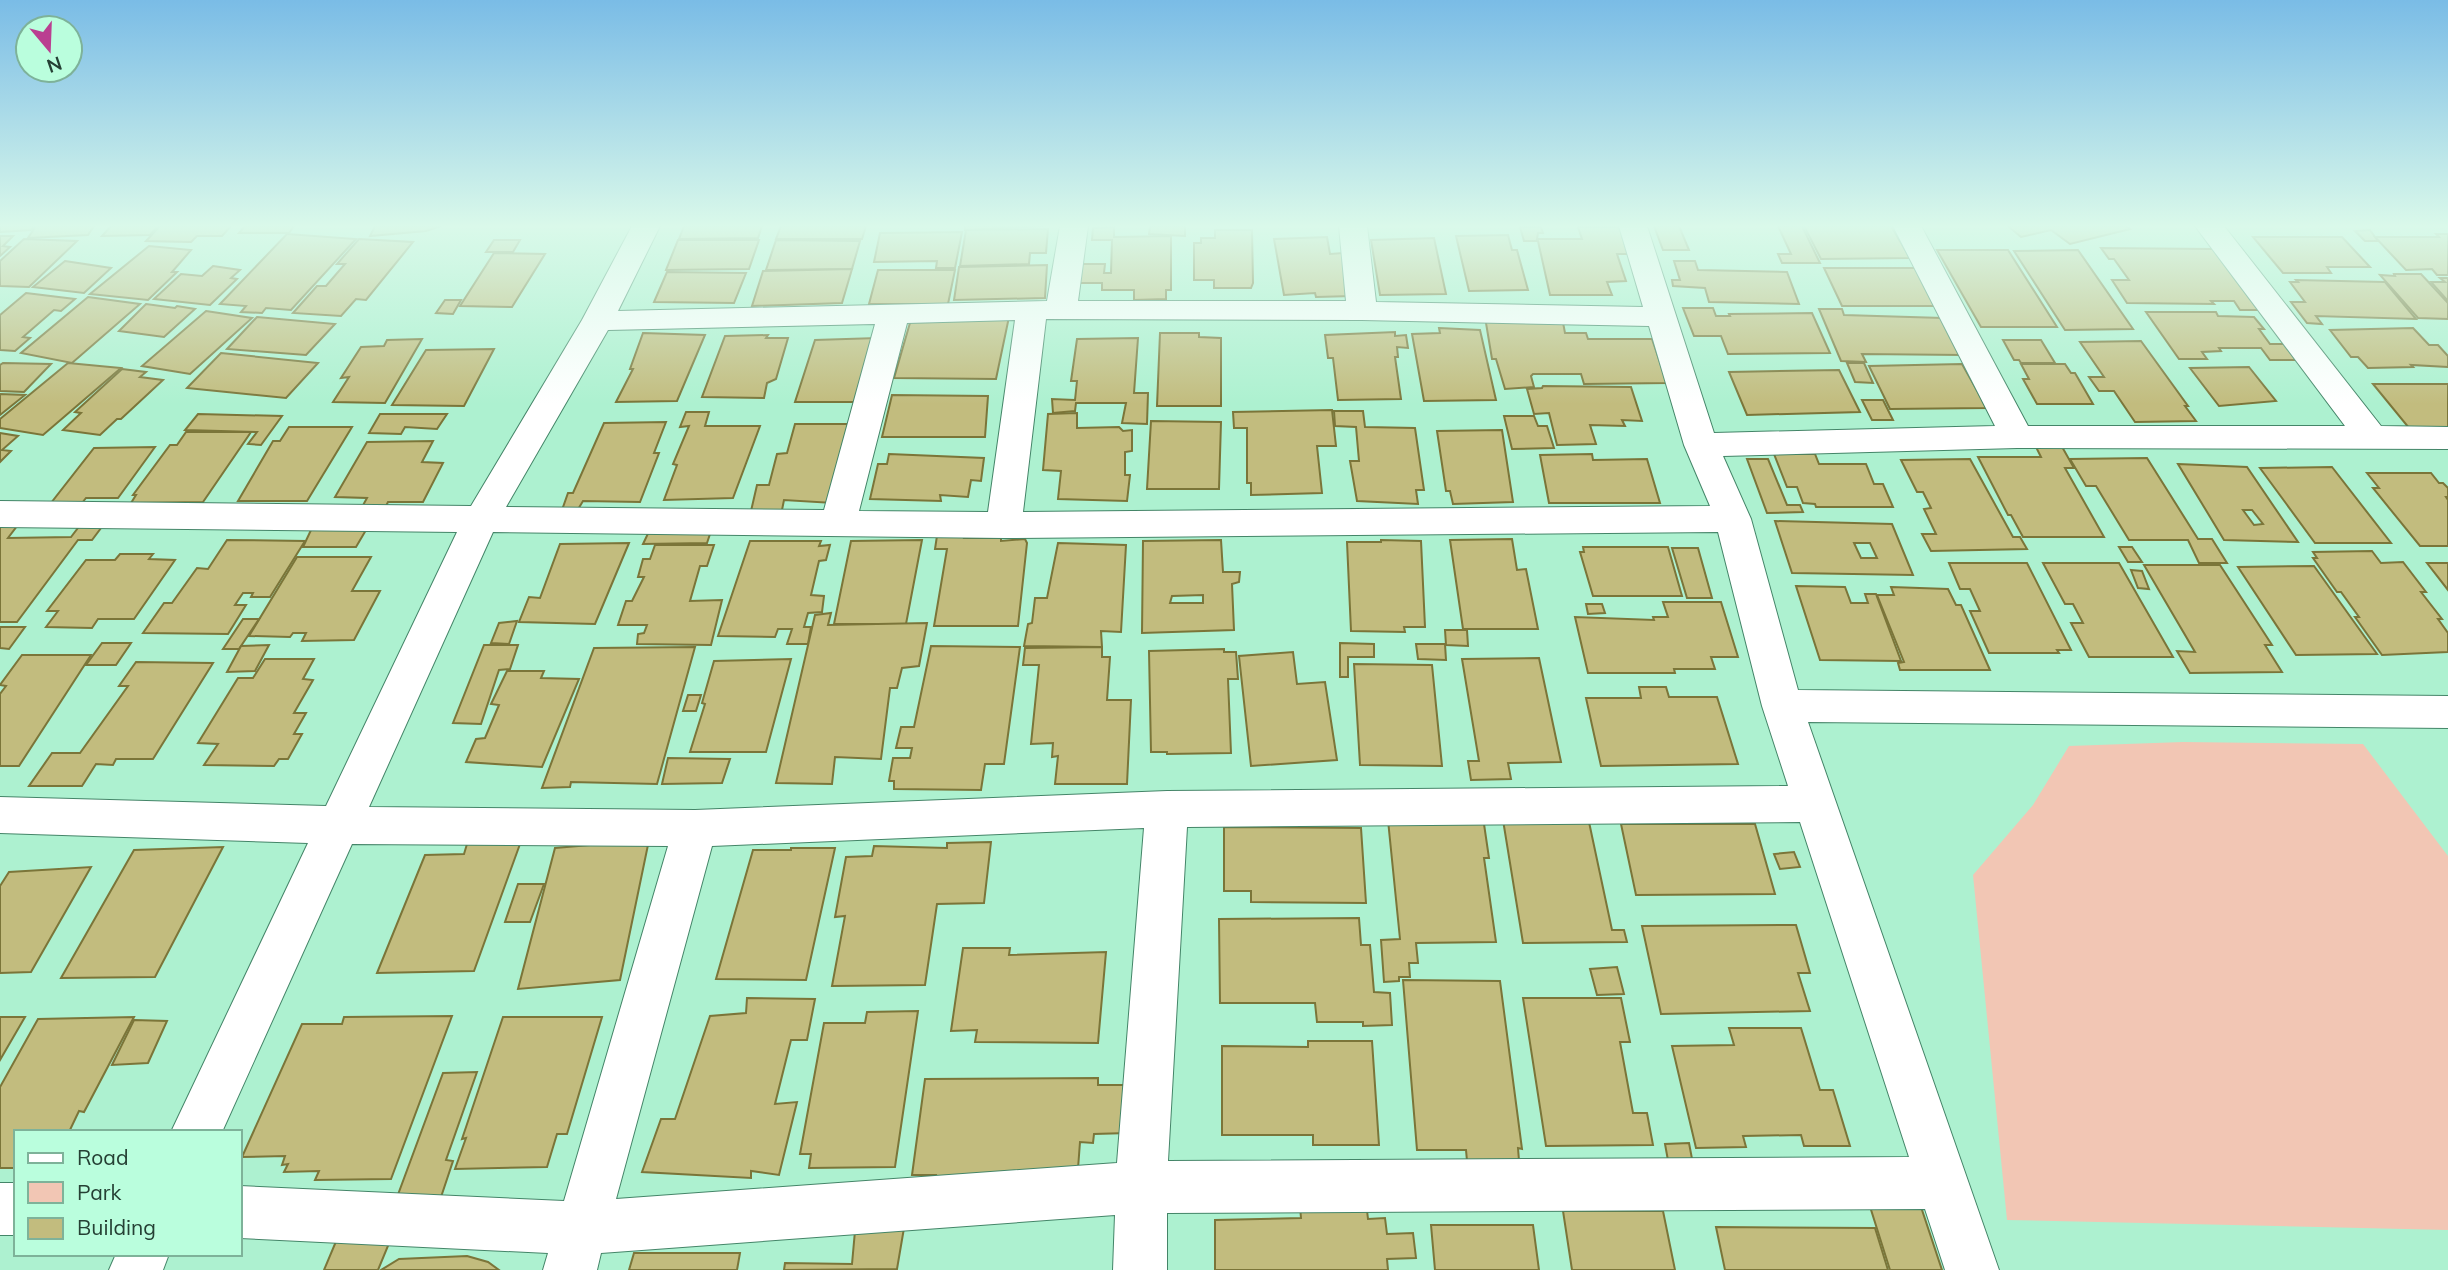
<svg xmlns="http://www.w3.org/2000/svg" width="2448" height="1270" font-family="Mulish,sans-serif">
  <rect width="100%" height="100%" fill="#adf1d0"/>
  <polygon fill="#f2c6b4" points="2183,742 2363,744 2448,856 2448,1230 2007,1220 1973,875 2033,805 2069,746"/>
  <g fill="#c2bc7e" stroke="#7b7539" stroke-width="2" fill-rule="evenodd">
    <polygon points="0,226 34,226 31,230 0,232"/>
    <polygon points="36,226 94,226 88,235 28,238"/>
    <polygon points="111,226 158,226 150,235 102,236"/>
    <polygon points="160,226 231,226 222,236 197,236 191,242 146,241"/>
    <polygon points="245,226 294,226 289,233 239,233"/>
    <polygon points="375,226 441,226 426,231 370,236"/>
    <polygon points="684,226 762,226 758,238 679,239"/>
    <polygon points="781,226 866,226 862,239 776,239"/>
    <polygon points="965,226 1044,226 965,230"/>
    <polygon points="1150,226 1185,226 1185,236 1149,234"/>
    <polygon points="1654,226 1679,226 1689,250 1663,250"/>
    <polygon points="1778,226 1802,226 1820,263 1782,263 1778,254 1791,254"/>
    <polygon points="1804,226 1891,226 1910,258 1821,259"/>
    <polygon points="2008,226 2126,226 2130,229 2070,244 2051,230 2021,237"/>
    <polygon points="1114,227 1114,237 1171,236 1171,290 1166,290 1166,299 1134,300 1134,290 1102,290 1102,283 1078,283 1079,264 1105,264 1104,273 1111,273 1112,240 1092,240 1093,228"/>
    <polygon points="1520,227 1541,227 1543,233 1538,233 1537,239 1582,239 1578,227 1619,227 1628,254 1617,254 1626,281 1607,282 1612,295 1550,295 1538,241 1524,241"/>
    <polygon points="1048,229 1046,253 1030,253 1029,264 960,266 966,230"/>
    <polygon points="1215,230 1252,230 1253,283 1251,288 1214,288 1214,280 1194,280 1194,243 1201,243 1201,238 1215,238"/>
    <polygon points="2370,230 2378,241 2365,241 2355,231"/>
    <polygon points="962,232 955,268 936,268 937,261 874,262 880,233"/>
    <polygon points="287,234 356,239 291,310 266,308 262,313 241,312 246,306 220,304"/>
    <polygon points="2436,234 2448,234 2448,275 2437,275 2432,269 2406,270 2375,237 2439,237"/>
    <polygon points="1508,235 1512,250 1517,250 1528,290 1469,291 1456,236"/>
    <polygon points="0,236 13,236 3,246 10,247 0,256"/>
    <polygon points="1327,237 1330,254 1343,253 1352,296 1316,297 1315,293 1284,295 1274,239"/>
    <polygon points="2253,237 2342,237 2370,267 2327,267 2331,273 2283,273"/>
    <polygon points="1434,238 1446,294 1380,295 1371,240"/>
    <polygon points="24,239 77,241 29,287 0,286 0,261"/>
    <polygon points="359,239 413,242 366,300 356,299 341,316 293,313 317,286 326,286 345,264 337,264"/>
    <polygon points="494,240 520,240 513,252 486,252"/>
    <polygon points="678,240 759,240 749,269 666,270"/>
    <polygon points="776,240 860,241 852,269 766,270"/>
    <polygon points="149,246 191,250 172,272 177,272 148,300 90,294"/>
    <polygon points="2101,248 2214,249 2260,310 2240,310 2234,301 2211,301 2214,304 2127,303 2112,280 2129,280 2114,259 2109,259"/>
    <polygon points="1937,250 2008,250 2057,327 1981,327"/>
    <polygon points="2078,250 2133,329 2065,330 2014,251"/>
    <polygon points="494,253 545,254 512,307 460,306"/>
    <polygon points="65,261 111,268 84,293 33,287"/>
    <polygon points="1674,261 1695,261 1698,270 1787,272 1799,304 1709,302 1705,288 1673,286 1672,280 1680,280"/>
    <polygon points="1047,265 1045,298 954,300 959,267"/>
    <polygon points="213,266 240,270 231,278 237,279 210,305 154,299 181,274 202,276"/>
    <polygon points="1824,268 1915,268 1936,306 1842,306"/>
    <polygon points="852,269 842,303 752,306 763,271"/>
    <polygon points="878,270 955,270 948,304 869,304"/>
    <polygon points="667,272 746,273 734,303 654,302"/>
    <polygon points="2394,274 2421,274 2448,303 2448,319 2418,318 2380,275 2395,276"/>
    <polygon points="2440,278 2448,278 2448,301 2431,282 2445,282"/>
    <polygon points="2296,280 2385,282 2416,319 2316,316 2322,324 2307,323 2291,302 2305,302 2290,282 2298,282"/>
    <polygon points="26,293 75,299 61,311 54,310 23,337 30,338 15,351 0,350 0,315"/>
    <polygon points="88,297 140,304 72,363 21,353"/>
    <polygon points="445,300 461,300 453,314 436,313"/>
    <polygon points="146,304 175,308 177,306 195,309 164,337 119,331"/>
    <polygon points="1683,308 1713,308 1716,316 1730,316 1729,314 1812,313 1830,353 1728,354 1721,336 1694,336"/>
    <polygon points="1819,309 1842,309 1844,315 1943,318 1963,355 1862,354 1866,362 1841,361"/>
    <polygon points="206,311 252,318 190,374 142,366"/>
    <polygon points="2146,312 2216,312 2218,316 2254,317 2264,329 2259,329 2270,344 2292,344 2304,360 2270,360 2261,348 2219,348 2221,351 2202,352 2207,359 2179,359"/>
    <polygon points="912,316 1009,317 996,379 894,378"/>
    <polygon points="257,317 335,324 306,355 227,349"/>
    <polygon points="1485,317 1562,317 1565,333 1586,333 1588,339 1652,339 1667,383 1584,384 1581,374 1533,374 1531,376 1534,387 1505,389 1496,359 1492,359"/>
    <polygon points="1439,328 1480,330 1496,400 1424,401 1412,334 1440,333"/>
    <polygon points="2413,328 2429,345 2438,345 2448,356 2448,367 2411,365 2413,367 2368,368 2358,357 2351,357 2330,330"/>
    <polygon points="1395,332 1395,336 1406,335 1408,348 1397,347 1398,357 1395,357 1401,399 1338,400 1333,358 1328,358 1325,335"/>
    <polygon points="643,333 705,335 677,401 616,402 633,369 630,369"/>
    <polygon points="1160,333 1199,333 1199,337 1221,338 1221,406 1157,406"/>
    <polygon points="768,335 766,338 788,338 776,379 767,383 764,398 702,397 725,336"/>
    <polygon points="877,338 859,402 795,402 815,340"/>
    <polygon points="1138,338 1134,393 1148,393 1147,424 1122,423 1126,403 1076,403 1075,411 1053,413 1052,399 1075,400 1077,381 1071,381 1077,339"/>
    <polygon points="422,339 385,403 333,402 349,377 341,378 361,347 384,346 387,340"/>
    <polygon points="2003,340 2041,340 2055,363 2021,363 2019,360 2014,360"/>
    <polygon points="2141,341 2188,406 2185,406 2196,421 2135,422 2114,391 2099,391 2089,377 2104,377 2080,342"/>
    <polygon points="494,349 464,406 392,405 426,350"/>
    <polygon points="221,353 318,363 286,398 187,388"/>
    <polygon points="3,363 51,364 24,392 0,391 0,365"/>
    <polygon points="68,363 121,368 43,435 0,428 0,419"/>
    <polygon points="1847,363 1864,363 1873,383 1855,382"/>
    <polygon points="1962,364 1987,408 1890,409 1869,366"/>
    <polygon points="2021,364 2065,364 2071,373 2075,373 2093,404 2037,404 2023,379 2029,379"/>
    <polygon points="2249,367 2276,401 2219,406 2190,368"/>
    <polygon points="122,369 146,372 140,377 163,380 121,419 117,419 100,435 63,430 81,413 75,412"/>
    <polygon points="1839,370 1860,412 1747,415 1729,372"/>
    <polygon points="2373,384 2448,384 2448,428 2409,428"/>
    <polygon points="1543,386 1631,387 1642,421 1622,420 1625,426 1590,425 1596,444 1557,445 1549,413 1534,414 1527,389 1542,388"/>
    <polygon points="0,394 25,395 0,415"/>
    <polygon points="892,395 988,396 985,437 882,437"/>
    <polygon points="1862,400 1883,400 1893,420 1872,420"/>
    <polygon points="1332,410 1336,446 1317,446 1322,493 1251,495 1251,483 1247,483 1247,428 1234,428 1233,412"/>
    <polygon points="1334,411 1363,411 1365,427 1415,428 1424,490 1416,490 1418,504 1357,501 1350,461 1359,461 1356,427 1335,426"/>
    <polygon points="686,412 709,412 705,426 760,426 733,498 664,500 677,465 673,464 689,426 680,427"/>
    <polygon points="1077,413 1077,428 1119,427 1123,431 1132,430 1132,451 1125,452 1125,475 1130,475 1127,501 1058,499 1061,471 1043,470 1048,414"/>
    <polygon points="198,414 282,416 261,445 248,444 257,432 185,430"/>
    <polygon points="380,414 447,414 437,429 405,427 401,434 369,433"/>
    <polygon points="1504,416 1534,416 1538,426 1547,426 1554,448 1512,449"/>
    <polygon points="1151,421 1221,422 1219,489 1147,489"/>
    <polygon points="666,422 654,453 659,453 640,502 583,501 577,511 562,510 568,493 573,493 604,423"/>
    <polygon points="795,424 854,424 833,503 784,500 782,510 751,511 757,485 769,485 777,454 787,453"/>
    <polygon points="289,427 352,427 307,501 238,501 273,441 280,441"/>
    <polygon points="1502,430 1513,502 1453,504 1450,491 1446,491 1437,431"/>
    <polygon points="186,432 251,432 203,502 131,503 136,495 133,495 170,445 177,445"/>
    <polygon points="0,433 18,436 2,450 11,451 0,462"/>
    <polygon points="433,441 422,462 443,463 423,502 388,502 385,508 362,507 367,498 335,497 367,442"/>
    <polygon points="2035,445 2061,445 2074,468 2065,468 2104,537 2023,537 2011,515 2008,515 1978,457 2041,457"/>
    <polygon points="155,447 118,498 86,498 82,503 51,503 94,448"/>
    <polygon points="889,454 984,458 981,481 971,480 968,497 940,495 941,501 870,499 878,464 887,464"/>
    <polygon points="1592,454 1593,460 1647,459 1660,503 1549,503 1540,455"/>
    <polygon points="1774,454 1815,454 1819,464 1866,464 1874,484 1883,484 1893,507 1816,507 1815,504 1803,503 1797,487 1787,487"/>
    <polygon points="2147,458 2198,539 2212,539 2227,563 2199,563 2188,540 2129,540 2096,486 2086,486 2070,459"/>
    <polygon points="1747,459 1768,459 1787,505 1800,505 1803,512 1767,513"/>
    <polygon points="1970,459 2013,537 2020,537 2027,549 1931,551 1922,534 1936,534 1924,509 1931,508 1923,492 1917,492 1901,460"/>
    <path d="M2178 464 2247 467 2298 542 2224 540ZM2243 510H2252L2263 524 2254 525Z"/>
    <polygon points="2332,467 2391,543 2315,543 2260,468"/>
    <polygon points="2367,473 2431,473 2439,483 2443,483 2448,488 2448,497 2446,497 2448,500 2448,546 2420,546 2373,488 2379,488"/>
    <path d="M1775 521 1892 524 1913 575 1792 573ZM1854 543H1870L1877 558H1861Z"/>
    <polygon points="0,522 17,526 8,538 71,537 81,524 104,524 92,540 78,540 17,622 0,622"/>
    <polygon points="653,523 713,525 707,543 643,544"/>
    <polygon points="966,528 964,538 1001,538 1001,541 1025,539 1027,543 1018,626 934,626 947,549 935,549 938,529"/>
    <polygon points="311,530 366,530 356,547 303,547"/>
    <polygon points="1512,539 1517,570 1526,569 1538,629 1463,629 1450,540"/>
    <polygon points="227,540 305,541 270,597 251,597 253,593 243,593 235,605 246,605 228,634 143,633 164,603 172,603 197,568 208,569"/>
    <polygon points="922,540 906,624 834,624 851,541"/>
    <path d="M1221 540 1223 572H1240L1239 582 1232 584 1234 630 1142 633 1143 541ZM1203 595V603H1170L1172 596Z"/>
    <polygon points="1381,540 1421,541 1425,627 1404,627 1405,632 1351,631 1347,542 1381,542"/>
    <polygon points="750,541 821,541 819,546 830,545 826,560 819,561 811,595 824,596 822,612 808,613 804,627 811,627 808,644 787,644 792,629 778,629 775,637 718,636"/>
    <polygon points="629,543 595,624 519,622 529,597 540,598 560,544"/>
    <polygon points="1058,543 1126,545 1121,632 1101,631 1102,647 1024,646 1028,624 1032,623 1035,598 1047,598"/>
    <polygon points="655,545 714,545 707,566 700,566 690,601 722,600 711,645 637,644 638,634 644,633 647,625 618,625 626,601 632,601 644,577 638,577 643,559 650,559"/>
    <polygon points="1583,547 1668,547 1682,596 1593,596 1580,552 1584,552"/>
    <polygon points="2119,547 2132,547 2142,562 2128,562"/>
    <polygon points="1672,548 1698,548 1712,598 1687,598"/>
    <polygon points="2372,551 2381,563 2403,562 2426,592 2421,592 2442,619 2438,619 2448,633 2448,652 2382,655 2355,617 2359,617 2341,592 2337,592 2313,558 2317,558 2313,552"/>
    <polygon points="120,554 153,554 149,559 175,560 134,619 98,619 92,628 46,627 58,611 47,611 86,560 115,560"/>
    <polygon points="297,557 371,557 352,591 380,591 354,640 302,641 306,633 293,633 290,637 249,636"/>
    <polygon points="1949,563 2027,563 2071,650 2057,650 2059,653 1989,653 1970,611 1980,611 1970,589 1960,589"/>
    <polygon points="2043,563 2119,563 2173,657 2089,657 2071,623 2083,623 2073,604 2065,604"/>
    <polygon points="2427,563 2448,563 2448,590"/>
    <polygon points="2144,565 2220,565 2272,645 2265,645 2282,672 2190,673 2177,651 2195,652"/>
    <polygon points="2314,566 2377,654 2296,655 2238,567"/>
    <polygon points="2131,570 2142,571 2149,589 2138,588"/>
    <polygon points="1796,586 1845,587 1851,603 1868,603 1865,594 1876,594 1901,661 1820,660"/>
    <polygon points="1891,587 1948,589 1956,605 1961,605 1990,670 1900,670 1898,663 1904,662 1877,595 1894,595"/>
    <polygon points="1663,602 1721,602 1738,657 1711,657 1715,669 1674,669 1675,673 1588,673 1575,617 1654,620 1653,617 1668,617"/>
    <polygon points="1586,604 1602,604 1605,613 1588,614"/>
    <polygon points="831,613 828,625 927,623 919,666 902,668 897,688 890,688 881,759 835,757 832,784 776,783 815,615"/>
    <polygon points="243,619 259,619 239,649 223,649"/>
    <polygon points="517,621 509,644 491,643 499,623"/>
    <polygon points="0,627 25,627 9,649 0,648"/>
    <polygon points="1445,630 1467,630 1468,646 1446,645"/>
    <polygon points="102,643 131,643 116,665 86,665"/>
    <polygon points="1340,643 1374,644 1374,657 1348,657 1348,677 1340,677"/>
    <polygon points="1416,644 1445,644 1446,660 1418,659"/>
    <polygon points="269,645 255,671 227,672 241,646"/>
    <polygon points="484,645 518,645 510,669 499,670 481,724 453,723"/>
    <polygon points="931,646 1020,647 1004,764 985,764 981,790 894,789 894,781 889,781 893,758 910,758 912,748 896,748 901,727 914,727"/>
    <polygon points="695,647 657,784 571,782 570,787 542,788 594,648"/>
    <polygon points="1102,647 1102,657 1110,657 1107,700 1131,700 1127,784 1055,784 1058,756 1052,757 1053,743 1031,744 1039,665 1023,665 1025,648"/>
    <polygon points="1224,649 1224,652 1236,652 1238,679 1228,679 1231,753 1167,754 1167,752 1151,752 1149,651"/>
    <polygon points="1293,652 1297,684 1325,682 1337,760 1251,766 1239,656"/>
    <polygon points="22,655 91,655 19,766 0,766 0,694 6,686 0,685"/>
    <polygon points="1539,658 1561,762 1508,763 1511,779 1471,780 1468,761 1479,761 1462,659"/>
    <polygon points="265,659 314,659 303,679 313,680 294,713 306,713 294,734 302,734 288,759 279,759 274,766 204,765 218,744 198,743 238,678 253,678"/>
    <polygon points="791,659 766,752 690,752 705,704 702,703 714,661"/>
    <polygon points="136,662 213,663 153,759 116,759 113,765 96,764 82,786 29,786 52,753 80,753 128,686 119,686"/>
    <polygon points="1354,664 1432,665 1442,766 1360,765"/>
    <polygon points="507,671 544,671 541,678 579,679 542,767 466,762 476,739 485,738 499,705 491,704"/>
    <polygon points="1639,687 1666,687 1669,697 1717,697 1738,764 1601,766 1586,698 1641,698"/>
    <polygon points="688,695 701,695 696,711 683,711"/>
    <polygon points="668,758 730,759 722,783 662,784"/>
    <polygon points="1586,808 1612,930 1624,930 1627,942 1523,943 1503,820"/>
    <polygon points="1388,820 1484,824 1489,858 1484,858 1496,942 1416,943 1418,963 1409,963 1410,977 1399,977 1399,981 1384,982 1381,940 1400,939"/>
    <polygon points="1621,824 1755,824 1775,894 1636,895"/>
    <polygon points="1224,827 1361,828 1366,903 1251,902 1251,891 1224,891"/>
    <polygon points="649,840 620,980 518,989 555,848"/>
    <polygon points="991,842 984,903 937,904 925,985 832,986 845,916 835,917 846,857 872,856 874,846 947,848 947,843"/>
    <polygon points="467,844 520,844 474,971 377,973 425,855 464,854"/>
    <polygon points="223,847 155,977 61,978 134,850"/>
    <polygon points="791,848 835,848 806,980 716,979 753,850 791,850"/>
    <polygon points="1794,852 1800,867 1780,869 1774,854"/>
    <polygon points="91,867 31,972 0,973 0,886 9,872"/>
    <polygon points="518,884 544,884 530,922 505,922"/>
    <polygon points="1359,918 1361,945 1370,945 1374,992 1390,993 1392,1025 1363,1026 1363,1022 1317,1022 1315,1003 1220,1003 1219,919"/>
    <polygon points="1796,925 1810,973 1798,973 1810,1011 1661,1014 1642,926"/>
    <polygon points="963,948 1010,948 1009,955 1106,952 1098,1043 975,1042 977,1030 951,1031"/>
    <polygon points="1617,967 1624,994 1597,995 1590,969"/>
    <polygon points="1403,980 1500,981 1522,1149 1518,1148 1520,1173 1468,1172 1466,1150 1417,1150"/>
    <polygon points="747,998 815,999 807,1040 791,1040 775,1104 797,1102 779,1175 751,1171 751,1178 642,1172 661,1119 675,1119 710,1016 746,1013"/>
    <polygon points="1523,998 1621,998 1630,1042 1620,1042 1633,1113 1647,1113 1653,1145 1546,1146"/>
    <polygon points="918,1011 895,1167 809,1168 811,1154 800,1154 824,1023 865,1023 867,1012"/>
    <polygon points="452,1016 391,1179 315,1180 319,1171 284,1172 288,1164 282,1165 285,1156 242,1157 302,1024 342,1024 344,1017"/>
    <polygon points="0,1017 25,1017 0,1060"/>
    <polygon points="134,1017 84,1112 79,1111 69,1132 16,1132 16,1168 0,1168 0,1087 38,1019"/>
    <polygon points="503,1017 602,1017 567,1134 557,1134 547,1167 455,1169 466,1138 462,1139"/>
    <polygon points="134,1020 167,1021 148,1063 112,1065"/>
    <polygon points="1729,1028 1801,1028 1820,1090 1833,1090 1850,1146 1804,1146 1801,1135 1743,1136 1746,1147 1696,1148 1672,1046 1734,1045"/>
    <polygon points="1308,1041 1372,1041 1379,1145 1313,1145 1313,1135 1222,1135 1222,1046 1308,1047"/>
    <polygon points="477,1072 446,1160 453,1161 440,1200 396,1200 443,1073"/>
    <polygon points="1098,1078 1098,1085 1130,1085 1128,1133 1094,1134 1093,1143 1080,1142 1077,1182 935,1183 936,1175 912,1175 925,1079"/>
    <polygon points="1689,1143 1693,1164 1669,1166 1665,1144"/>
    <polygon points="1365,1193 1368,1219 1385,1218 1387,1234 1413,1233 1416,1258 1387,1259 1388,1270 1215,1270 1215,1220 1301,1218 1299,1195"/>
    <polygon points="1867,1197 1918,1198 1942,1270 1890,1270"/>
    <polygon points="1563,1211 1663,1211 1675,1270 1572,1270"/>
    <polygon points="1431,1225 1533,1225 1539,1270 1435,1270"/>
    <polygon points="1716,1227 1875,1228 1888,1270 1725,1270"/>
    <polygon points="904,1228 897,1269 784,1270 785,1263 852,1264 855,1231"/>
    <polygon points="337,1239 390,1241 378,1270 324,1270"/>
    <polygon points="634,1253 740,1253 737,1270 629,1270"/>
    <polygon points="467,1256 488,1262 499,1270 381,1270 399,1259"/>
  </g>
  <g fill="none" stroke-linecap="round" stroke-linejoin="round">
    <g stroke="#448568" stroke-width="2">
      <g id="minor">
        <path d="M632 226H660L618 311 1047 301 1060 226H1088L1078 301H1346L1339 226H1367L1376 302 1643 307 1619 226H1647L1714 433 1995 426 1893 226H1921L2028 426H2345L2195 226H2224L2381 426 2448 427V449L2017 448 1723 456 1751 519 1798 690 2448 696V728L1808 722 1999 1270H1945L1925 1209 1167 1213V1270H1113L1115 1215 601 1253 597 1270H543L548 1253 240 1238V1186L564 1201 668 846 352 844 222 1132H171L308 843 0 833V797L326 806 457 532 0 527V501L471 506 582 320ZM1046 319 1362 320 1649 326 1684 445 1710 506 1023 512ZM1015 320 988 512 859 511 907 323ZM875 324 824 510 506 507 608 330ZM493 532 1004 538 1718 532 1762 706 1788 786 1167 791 695 810 369 807ZM1800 822 1909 1157 1168 1161 1187 827ZM1144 828 1117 1163 616 1199 712 846Z"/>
        <rect x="0" y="1183" width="16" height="52"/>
        <polygon points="116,1254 169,1254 163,1270 109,1270"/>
      </g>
    </g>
    <use href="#minor" fill="#fff" fill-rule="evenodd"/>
  </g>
  <linearGradient id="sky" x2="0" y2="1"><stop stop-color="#7abce6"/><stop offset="0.56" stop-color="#daf9ea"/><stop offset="1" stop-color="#daf9ea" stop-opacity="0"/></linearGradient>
  <rect width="2448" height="404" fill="url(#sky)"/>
  <rect x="14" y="1130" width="228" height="126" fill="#bafedd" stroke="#7eb299" stroke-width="2"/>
  <rect x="28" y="1153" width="35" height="10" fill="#ffffff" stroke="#7eb299" stroke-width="2"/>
  <text x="77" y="1165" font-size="21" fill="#254034">Road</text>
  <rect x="28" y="1182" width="35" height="21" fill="#f2c6b4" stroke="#7eb299" stroke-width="2"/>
  <text x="77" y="1200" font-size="21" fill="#254034">Park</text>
  <rect x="28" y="1218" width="35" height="21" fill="#c2bc7e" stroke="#7eb299" stroke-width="2"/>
  <text x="77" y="1235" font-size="21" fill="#254034">Building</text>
  <g transform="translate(49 49) rotate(161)"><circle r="33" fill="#bafedd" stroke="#7eb299" stroke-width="2"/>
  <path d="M0-5L12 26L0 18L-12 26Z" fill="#ba3f91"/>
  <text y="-10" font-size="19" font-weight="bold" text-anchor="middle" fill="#254034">N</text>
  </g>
</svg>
